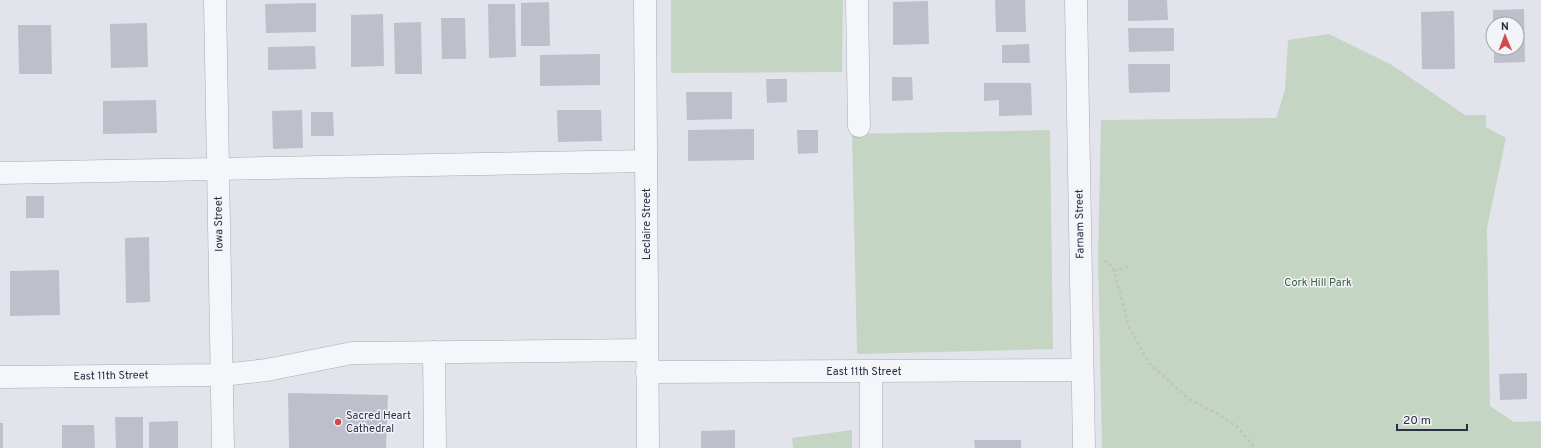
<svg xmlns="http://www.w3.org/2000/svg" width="1541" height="448" font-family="Overpass,sans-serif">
  <rect width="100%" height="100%" fill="#e3e4eb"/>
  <g fill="#c5d5c4">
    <polygon points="671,0 843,0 842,72 671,73"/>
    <polygon points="1329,34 1392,65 1465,115 1486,115 1486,127 1506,138 1487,228 1490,406 1514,422 1541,421 1541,448 1102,448 1098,259 1101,120 1276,118 1285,90 1288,40"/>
    <polygon points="1050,130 1053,349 857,354 852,134"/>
    <polygon points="852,430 852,448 793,448 792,438"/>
  </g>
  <g fill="#bdbfcb">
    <polygon points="995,0 1025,0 1026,32 996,32"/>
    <polygon points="1128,0 1167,0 1168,20 1128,21"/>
    <polygon points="928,1 929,44 893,45 893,2"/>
    <polygon points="549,2 550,46 521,46 521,3"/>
    <polygon points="316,3 316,32 266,33 265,4"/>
    <polygon points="488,4 515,4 516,57 489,58"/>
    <polygon points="1524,9 1525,62 1494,63 1494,48 1517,48 1517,24 1493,24 1493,10"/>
    <polygon points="1454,11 1455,69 1422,69 1421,12"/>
    <polygon points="383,14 384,66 351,67 351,15"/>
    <polygon points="441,18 465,18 466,59 442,59"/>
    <polygon points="421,22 422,74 395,74 394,23"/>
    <polygon points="147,23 148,67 111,68 110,24"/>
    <polygon points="18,25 51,25 52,74 19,74"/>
    <polygon points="1128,28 1174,28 1174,51 1129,52"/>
    <polygon points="1029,44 1030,63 1002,63 1002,45"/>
    <polygon points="315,46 316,69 268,70 268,47"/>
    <polygon points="600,54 600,85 540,86 540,55"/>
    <polygon points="1128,64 1170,64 1170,92 1129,93"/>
    <polygon points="892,77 912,77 913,100 892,101"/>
    <polygon points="766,79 787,79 787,102 767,103"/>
    <polygon points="984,83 1031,83 1032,115 999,116 999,100 984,101"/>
    <polygon points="686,92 732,92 732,119 687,120"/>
    <polygon points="156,100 157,133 103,134 103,101"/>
    <polygon points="302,110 303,148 273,149 272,111"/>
    <polygon points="557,110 601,110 602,141 558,142"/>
    <polygon points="311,112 333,112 334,136 311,136"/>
    <polygon points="754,129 754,160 688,161 688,130"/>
    <polygon points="797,130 818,130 818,153 798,154"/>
    <rect x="26" y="196" width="18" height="22"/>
    <polygon points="149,237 150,302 126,303 125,238"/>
    <polygon points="59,270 60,315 10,316 10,271"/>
    <polygon points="1527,373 1527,399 1500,400 1499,374"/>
    <polygon points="288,393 388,395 386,448 289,448"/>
    <polygon points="115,417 143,417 143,448 116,448"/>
    <polygon points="178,421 178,448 149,448 149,422"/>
    <rect x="0" y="423" width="3" height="25"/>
    <polygon points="62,425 94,425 95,448 62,448"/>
    <polygon points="735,430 735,448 701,448 701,431"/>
    <polygon points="974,440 1021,440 1021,448 975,448"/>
  </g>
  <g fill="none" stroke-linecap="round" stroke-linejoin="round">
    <g stroke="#a8aab5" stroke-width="23">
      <g id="minor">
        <polyline points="215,0 223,448"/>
        <polyline points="645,0 648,448"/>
        <polyline points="857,0 859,126"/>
        <polyline points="1076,0 1084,448"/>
        <polyline points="0,173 646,161"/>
        <polyline points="434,352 435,448"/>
        <polyline points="647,372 1082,370"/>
        <polyline points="871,372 871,448"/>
        <polyline points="0,377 222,375 267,370 352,353 647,350"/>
      </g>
    </g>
    <g stroke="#c0c2ca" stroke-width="2.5" stroke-dasharray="3 3" stroke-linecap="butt">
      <polyline points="1104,261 1108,262 1114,271 1129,327 1149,363 1189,399 1218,414 1237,427 1255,448"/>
      <polyline points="1114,271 1131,266"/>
    </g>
    <use href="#minor" stroke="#f5f6f9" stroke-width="22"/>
  </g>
  <circle fill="#cf4d49" stroke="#f2f4f8" stroke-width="1.5" cx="338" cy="422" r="4"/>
  <g text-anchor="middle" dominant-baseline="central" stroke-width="3" stroke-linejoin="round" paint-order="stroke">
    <g font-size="11" fill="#2a2f43" stroke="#f2f4f8">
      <text transform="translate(219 224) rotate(-91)">Iowa Street</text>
      <text transform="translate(647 224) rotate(-90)">Leclaire Street</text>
      <text transform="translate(1080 224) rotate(-91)">Farnam Street</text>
      <text x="864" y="372">East 11th Street</text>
      <text transform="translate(111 376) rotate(-1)">East 11th Street</text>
    </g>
    <g font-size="11" fill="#385f38" stroke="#f2f4f8">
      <text x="1318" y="283">Cork Hill Park</text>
    </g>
    <g font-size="11" fill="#2a2f43" stroke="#f2f4f8" text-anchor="start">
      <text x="346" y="416">Sacred Heart<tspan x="346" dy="13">Cathedral</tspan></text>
    </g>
  </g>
  <g transform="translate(1505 36) rotate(359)"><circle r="19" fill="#f2f4f8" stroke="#a2a5b0"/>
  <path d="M0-3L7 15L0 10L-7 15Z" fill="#cf4d49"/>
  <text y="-6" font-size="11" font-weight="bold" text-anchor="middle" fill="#2a2f43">N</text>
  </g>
  <path d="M1397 424v6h70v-6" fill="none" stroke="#2a2f43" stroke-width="2"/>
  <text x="1403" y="424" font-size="12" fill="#2a2f43" stroke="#f2f4f8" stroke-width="3" paint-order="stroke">20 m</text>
</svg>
